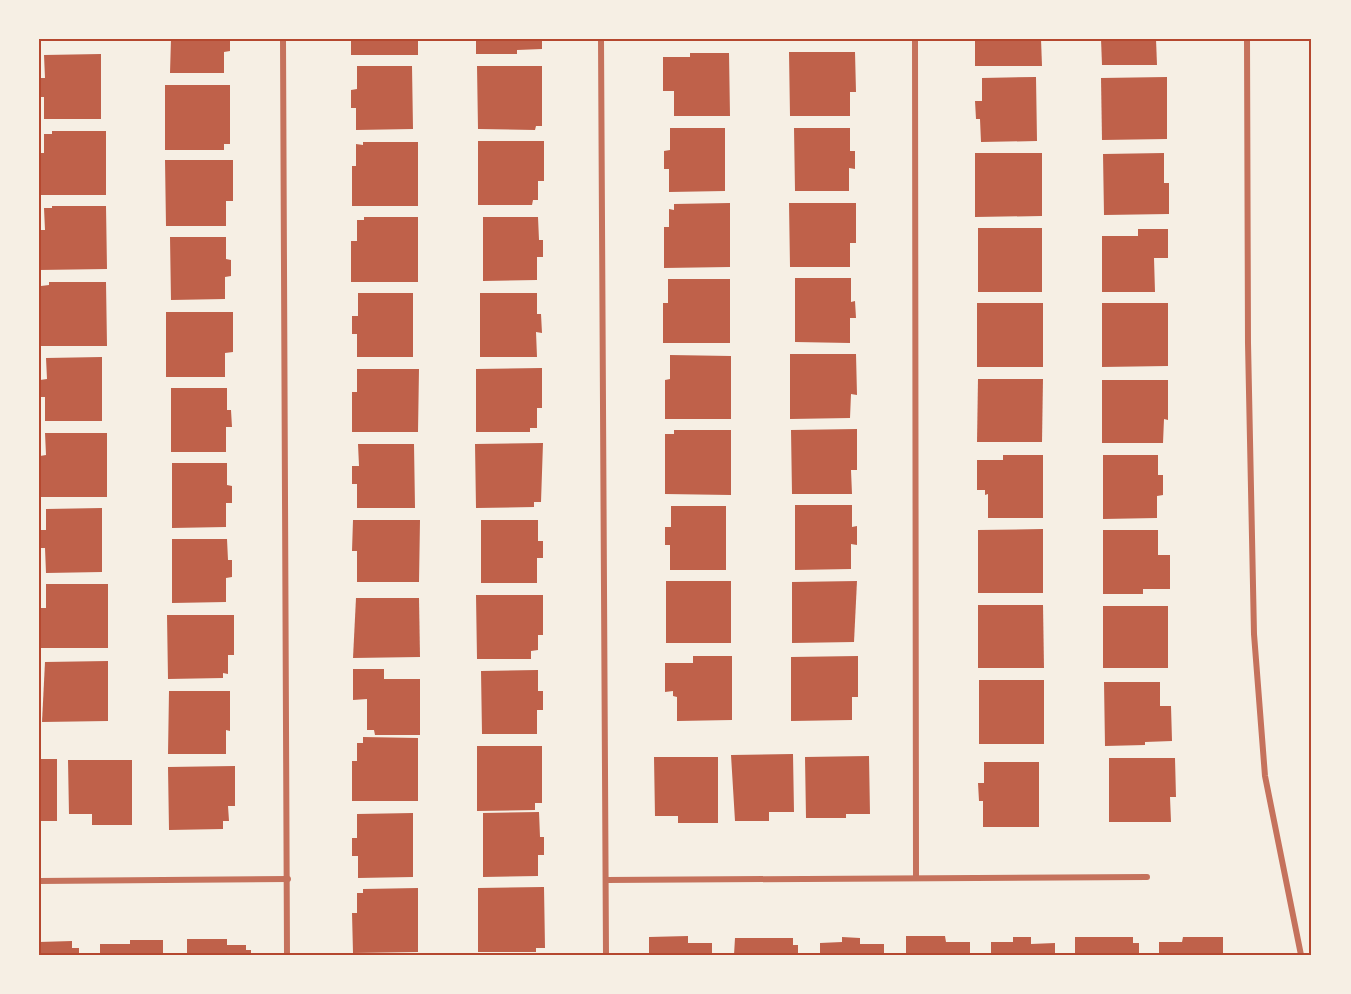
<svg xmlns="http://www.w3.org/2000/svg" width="1351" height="994" font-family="'PT Serif',serif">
  <rect width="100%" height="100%" fill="#f6efe4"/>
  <g fill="#bf614a">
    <polygon points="171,39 230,39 230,51 224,52 224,73 170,73"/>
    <rect x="351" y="39" width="67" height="16"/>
    <polygon points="476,39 542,39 542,49 517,50 517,54 476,54"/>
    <rect x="663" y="39" width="54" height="2"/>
    <polygon points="975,39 1041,39 1042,66 975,66"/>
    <polygon points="1101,39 1156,39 1157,65 1102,65"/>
    <polygon points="789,52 855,52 856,92 850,92 850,116 790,116"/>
    <polygon points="690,53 729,53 730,116 674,116 674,91 663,91 663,57 690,57"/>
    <polygon points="101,54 101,119 44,119 44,97 39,97 39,78 45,78 44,55"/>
    <polygon points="357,66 412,66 413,129 356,130 356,108 351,108 351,90 357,89"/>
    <polygon points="477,66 542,66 542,126 536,126 535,130 478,129"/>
    <polygon points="1036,77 1037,141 981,142 980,119 976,119 975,101 982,101 982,78"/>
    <polygon points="1167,77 1167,139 1102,140 1101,78"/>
    <polygon points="165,85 230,85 230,144 224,144 224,150 165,150"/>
    <polygon points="670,128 725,128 725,191 669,192 669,169 664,169 664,151 670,150"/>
    <polygon points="794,128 850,128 850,151 855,151 855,169 849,168 849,191 795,191"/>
    <polygon points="52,131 106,131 106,195 40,195 39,153 44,153 44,134 52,134"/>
    <polygon points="478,141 544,141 544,181 538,181 538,200 533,200 532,205 478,205"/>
    <polygon points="363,142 418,142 418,206 352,206 352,166 356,166 356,144 363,145"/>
    <polygon points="975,153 1042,153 1042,216 975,217"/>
    <polygon points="1164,153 1164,183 1169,183 1169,214 1104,215 1103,154"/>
    <polygon points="165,160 233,160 233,201 226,201 226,226 166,226"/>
    <polygon points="730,203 730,267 664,268 664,227 669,227 669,209 674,210 674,204"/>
    <polygon points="789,203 856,203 856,243 850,243 850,267 790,267"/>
    <polygon points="52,206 106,206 107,269 39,270 39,230 45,230 44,208 52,208"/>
    <polygon points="364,217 418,217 418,282 351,282 351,241 357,241 357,220 364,220"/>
    <polygon points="483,217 538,217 539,240 543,240 543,257 537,257 537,280 483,281"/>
    <rect x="978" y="228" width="64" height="64"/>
    <polygon points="1138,229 1168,229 1168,258 1154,258 1155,292 1102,292 1102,236 1138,236"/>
    <polygon points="170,237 226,237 226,259 231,260 231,276 225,277 225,299 171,300"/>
    <polygon points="795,278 851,278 851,302 855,301 856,318 850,318 850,343 795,342"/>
    <polygon points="668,279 730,279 730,343 663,343 663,303 668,303"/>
    <polygon points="49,282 106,282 107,346 40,346 41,286 49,285"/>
    <polygon points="358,293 413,293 413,357 357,357 357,334 352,334 352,316 358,316"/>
    <polygon points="480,293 537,293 537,314 541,314 542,333 536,332 537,357 480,357"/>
    <rect x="977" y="303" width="66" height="64"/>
    <polygon points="1102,303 1168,303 1168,366 1102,367"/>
    <polygon points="166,312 233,312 233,352 225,353 225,377 166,377"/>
    <polygon points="790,354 856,354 857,395 851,394 850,418 790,419"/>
    <polygon points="670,355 731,356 731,419 665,419 665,380 670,379"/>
    <polygon points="102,357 102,421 45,421 45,397 40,397 40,380 47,379 46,358"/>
    <polygon points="542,368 542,408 537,408 537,428 530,428 530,432 476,432 476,369"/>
    <polygon points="357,369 419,369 418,432 352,432 352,392 357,392"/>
    <polygon points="978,379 1043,379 1042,442 977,442"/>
    <polygon points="1102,380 1168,380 1168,420 1164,419 1163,443 1102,443"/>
    <polygon points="171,388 227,388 227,410 231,410 232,427 226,427 226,452 171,452"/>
    <polygon points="857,429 857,470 851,470 852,494 792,494 791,430"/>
    <polygon points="674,430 731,430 731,495 665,494 665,434 674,434"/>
    <polygon points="45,433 107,433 107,497 40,497 40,456 46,455"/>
    <polygon points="543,443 541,502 534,502 534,507 476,508 475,444"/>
    <polygon points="358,444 414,444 415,508 357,508 357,484 352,484 352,466 359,466"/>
    <polygon points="1003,455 1043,455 1043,518 988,518 988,494 985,495 985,490 977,490 977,460 1003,460"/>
    <polygon points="1103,455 1158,455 1158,475 1163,475 1163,495 1157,496 1157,518 1103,519"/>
    <polygon points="172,463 227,463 227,485 232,486 232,503 226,503 226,527 172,528"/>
    <polygon points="795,505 852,505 852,527 857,526 857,545 851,544 851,569 795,570"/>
    <polygon points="671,506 726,506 726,570 670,570 670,545 665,545 665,527 671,527"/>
    <polygon points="102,508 102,572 46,573 45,548 40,548 40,530 46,530 46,509"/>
    <polygon points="353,520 420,520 419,582 357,582 357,551 352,551"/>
    <polygon points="481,520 538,520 538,541 543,541 543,558 537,558 537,583 481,583"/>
    <polygon points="1043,529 1043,593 978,593 978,530"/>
    <polygon points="1103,530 1158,530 1158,555 1170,555 1170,589 1143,589 1143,594 1103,594"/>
    <polygon points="172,539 227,539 228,560 232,560 232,577 226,578 226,602 172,603"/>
    <rect x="666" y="581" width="65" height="62"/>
    <polygon points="857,581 854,642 792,643 792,582"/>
    <polygon points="46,584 108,584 108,648 41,648 41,608 46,608"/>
    <polygon points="476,595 543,595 543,635 538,635 538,650 531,651 531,659 477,659"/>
    <polygon points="356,598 419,598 420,657 353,658"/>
    <polygon points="978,605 1043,605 1044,668 978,668"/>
    <rect x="1103" y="606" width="65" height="62"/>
    <polygon points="167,615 234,615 234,655 228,655 228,674 223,673 223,678 168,679"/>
    <polygon points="693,656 732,656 732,720 677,721 677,697 673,696 673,691 665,692 665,663 693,663"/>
    <polygon points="858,656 858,697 852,697 852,720 791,721 791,657"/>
    <polygon points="108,661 108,721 42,722 45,662"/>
    <polygon points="353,669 384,669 384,679 420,679 420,735 375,735 374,730 367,730 367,699 353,700"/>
    <polygon points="538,670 538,691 543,691 543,710 537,710 537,734 482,734 481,671"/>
    <rect x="979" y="680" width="65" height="64"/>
    <polygon points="1104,682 1160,682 1160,706 1171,706 1172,741 1145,742 1145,745 1105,746"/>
    <polygon points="169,691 230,691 230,731 226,730 226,754 168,754"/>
    <polygon points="363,737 418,738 418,801 352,801 352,761 357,761 357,743 363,743"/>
    <polygon points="477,746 542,746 542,803 535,803 535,810 477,811"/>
    <polygon points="793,754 794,812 769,812 769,821 735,821 731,755"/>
    <polygon points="869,756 870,814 846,814 846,818 806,818 805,757"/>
    <polygon points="654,757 718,757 718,823 678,823 678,816 655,816"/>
    <polygon points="1109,758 1175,758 1176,797 1170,797 1171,822 1109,822"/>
    <rect x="39" y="759" width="18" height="62"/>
    <polygon points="68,760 132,760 132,825 92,825 92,814 69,814"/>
    <polygon points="984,762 1039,762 1039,827 983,827 983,801 979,801 978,783 984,783"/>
    <polygon points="235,766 235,806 228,806 229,821 223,821 223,829 169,830 168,767"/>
    <polygon points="539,812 540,837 544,837 544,855 538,855 538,876 483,877 483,813"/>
    <polygon points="413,813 413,877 358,878 358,856 352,856 352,838 357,838 357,814"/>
    <polygon points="544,887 545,948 536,948 536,952 478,952 478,888"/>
    <polygon points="418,888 418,952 353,953 352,913 357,913 357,893 363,893 363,889"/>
    <polygon points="688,936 688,943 712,943 712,955 649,955 649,937"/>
    <polygon points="906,936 945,936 946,942 970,942 970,955 906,955"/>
    <polygon points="842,937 860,938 860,944 884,944 884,955 820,955 820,943 842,942"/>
    <polygon points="1013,937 1031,937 1031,944 1055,943 1055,955 991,955 991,942 1013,942"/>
    <polygon points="1075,937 1133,937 1133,943 1139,943 1139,955 1075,955"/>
    <polygon points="1183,937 1223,937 1223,955 1159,955 1159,942 1182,942"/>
    <polygon points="735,938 793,938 793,945 798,945 798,955 734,955"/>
    <polygon points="187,939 227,939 227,945 246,945 246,950 251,950 251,955 187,955"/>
    <polygon points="130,940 163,940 163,955 100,955 100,944 130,944"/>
    <polygon points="72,941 72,948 79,948 79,955 39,955 39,942"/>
  </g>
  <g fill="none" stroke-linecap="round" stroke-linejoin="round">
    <g stroke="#c5725c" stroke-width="6">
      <polyline points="283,39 287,955"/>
      <polyline points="601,39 606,955"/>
      <polyline points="915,39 916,878"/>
      <polyline points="1247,39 1248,343 1254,634 1265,776 1301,955"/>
      <polyline points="606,880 1147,877"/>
      <polyline points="39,881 288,879"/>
    </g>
  </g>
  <rect width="1351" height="994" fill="none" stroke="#f6efe4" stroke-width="81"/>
  <rect x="40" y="40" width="1270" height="914" fill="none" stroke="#b5482f" stroke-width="2"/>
</svg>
